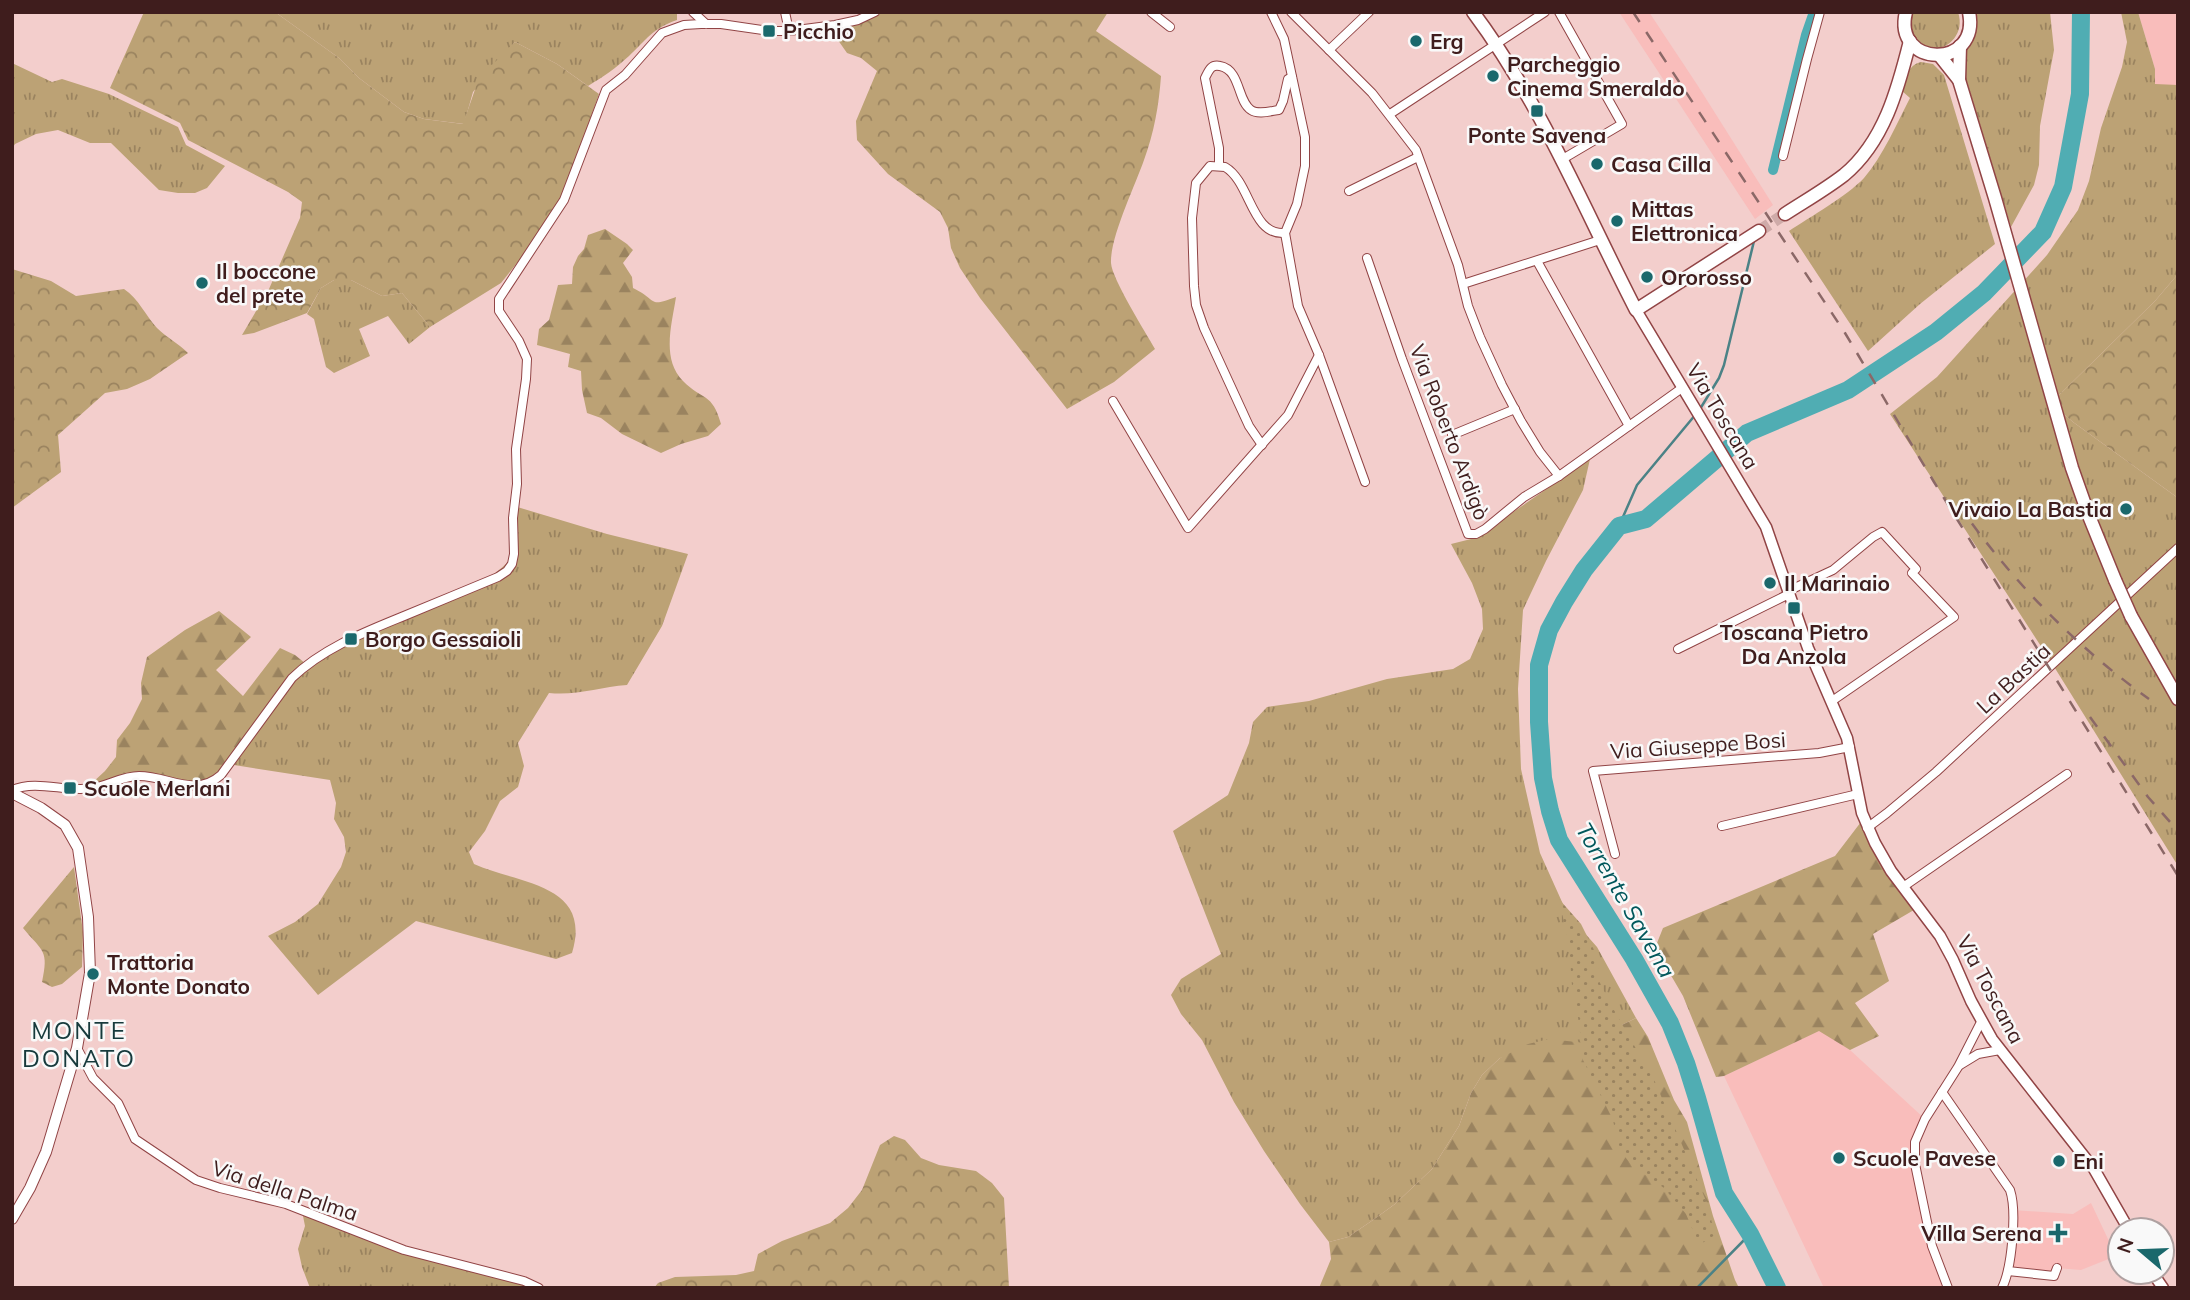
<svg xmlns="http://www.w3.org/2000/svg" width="2190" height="1300" font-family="Mulish,sans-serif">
  <defs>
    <pattern id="grass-tufts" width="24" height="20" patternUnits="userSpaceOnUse" patternTransform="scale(1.75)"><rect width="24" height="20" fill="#bca275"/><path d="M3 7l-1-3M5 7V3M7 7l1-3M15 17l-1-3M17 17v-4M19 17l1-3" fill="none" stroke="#9a835f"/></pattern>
    <pattern id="forest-firs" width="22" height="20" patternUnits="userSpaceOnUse" patternTransform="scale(1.75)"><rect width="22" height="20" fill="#bca275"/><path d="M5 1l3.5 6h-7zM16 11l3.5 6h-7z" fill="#9a835f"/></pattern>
    <pattern id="park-crowns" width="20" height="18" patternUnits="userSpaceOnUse" patternTransform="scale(1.75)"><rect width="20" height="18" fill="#bca275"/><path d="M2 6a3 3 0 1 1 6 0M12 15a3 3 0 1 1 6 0" fill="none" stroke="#9a835f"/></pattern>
    <pattern id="garden-dots" width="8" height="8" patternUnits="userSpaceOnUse" patternTransform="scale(1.75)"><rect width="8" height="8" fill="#bca275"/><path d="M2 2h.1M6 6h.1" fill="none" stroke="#9a835f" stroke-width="1.8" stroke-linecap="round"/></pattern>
  </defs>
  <rect width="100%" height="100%" fill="#f3cecc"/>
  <g fill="#f9bdbb">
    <polygon points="1619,12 1649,12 1698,86 1773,205 1755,219"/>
    <polygon points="2138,12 2178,12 2178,85 2155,85 2155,69"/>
    <polygon points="1820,1030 1850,1050 1925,1119 1915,1142 1932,1246 1948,1288 1824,1288 1724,1076"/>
    <polygon points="2091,1203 2116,1256 2081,1270 2057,1268 2054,1276 2008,1271 2013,1210 2073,1214"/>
  </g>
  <g fill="url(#grass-tufts)">
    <path d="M275 12H677V20C653 28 646 40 629 56 616 68 603 77 588 86L557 64 515 42 473 92 464 124 424 119 404 112 359 78 339 58Z"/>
    <path d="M1911 12H1958C1969 44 1926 64 1912 35 1909 29 1911 19 1911 12Z"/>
    <polygon points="1972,12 2050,12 2054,50 2040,126 2039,165 2034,185 2011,227 1964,72 1966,47"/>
    <polygon points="2121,12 2138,12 2155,69 2155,84 2178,85 2178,274 2155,301 2051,403 2073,422 2178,498 2178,866 2048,657 1890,414 1937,377 2047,255 2078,210 2089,181 2101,128 2122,67 2127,42"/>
    <path d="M1921 62 1933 64 1944 75 1995 244 1920 304 1868 351 1789 231C1810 217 1847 196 1864 178 1883 156 1897 123 1910 98L1902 91C1904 79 1908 65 1921 62Z"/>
    <polygon points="12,63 52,82 62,79 109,94 178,127 186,145 225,166 207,188 195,193 178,193 159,190 111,143 90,143 58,130 36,134 15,144 12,149"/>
    <polygon points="334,280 351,280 382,296 402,293 430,327 409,344 388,316 359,329 370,356 334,373 326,367 314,319 307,314 321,288"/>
    <polygon points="1590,459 1583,490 1546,561 1523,610 1518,689 1521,769 1540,853 1567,913 1597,947 1636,1018 1585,1043 1500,1058 1482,1075 1471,1093 1459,1126 1432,1169 1395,1204 1373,1220 1348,1237 1329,1242 1300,1204 1264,1151 1234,1102 1202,1040 1181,1014 1171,995 1181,979 1221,954 1173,831 1228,795 1249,743 1253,722 1267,707 1309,701 1387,679 1453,669 1470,659 1483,629 1482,609 1472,583 1451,544 1471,539 1493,526"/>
    <path d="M514 506 607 534 688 554 662 626 627 685C600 687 576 696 549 693L518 743 524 766 518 787 500 801 485 831 469 852 474 864C518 884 593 883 572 953L556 959 416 921 318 995 268 936 295 922 318 904 341 867 346 852 344 837 334 819 336 803 330 780 234 765 281 697 302 672 340 645 489 577C524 555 514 543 514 506Z"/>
    <polygon points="302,1211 365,1237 516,1281 530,1288 310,1288 302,1267 298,1249 305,1226"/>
  </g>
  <g fill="url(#forest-firs)">
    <path d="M605 229 627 244 633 250 623 263 632 277 633 288C658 300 647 308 676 297 672 324 661 359 683 381 703 401 712 392 721 424L708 436 681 444 661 453 622 434 601 418 587 413 582 390 581 371 568 367 570 354 537 345 539 329 549 320 558 285 572 284 573 267 578 256 584 249 588 235Z"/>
    <polygon points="219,611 251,637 216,670 243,696 280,648 295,655 306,664 211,784 137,776 94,788 92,783 105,771 116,757 117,740 130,723 142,699 141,683 147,657 185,630"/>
    <polygon points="1864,818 1919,907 1873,934 1889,981 1855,1003 1879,1036 1850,1050 1819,1031 1724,1076 1716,1077 1683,996 1655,948 1663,928 1835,856"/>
    <polygon points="1636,1018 1648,1037 1674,1100 1687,1122 1713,1216 1735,1280 1739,1288 1319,1288 1331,1259 1329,1242 1348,1237 1373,1220 1395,1204 1432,1169 1459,1126 1471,1093 1482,1075 1500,1058 1528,1044 1549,1039 1585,1043"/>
  </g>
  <g fill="url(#park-crowns)">
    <polygon points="144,12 275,12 339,58 359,78 404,112 424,119 463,124 479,78 515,42 557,64 599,94 564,193 529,248 501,283 430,327 402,293 382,296 351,280 334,280 321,288 307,313 254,333 242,335 269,289 300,218 302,202 288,192 188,140 180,123 110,88"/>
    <path d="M869 12H1108L1096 31 1161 76C1159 105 1154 133 1144 160 1135 186 1110 237 1111 263 1112 279 1146 333 1155 349L1114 382 1067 409 980 298 960 268 951 248 948 228 940 212 888 174 857 140 856 121 877 71 861 58 847 53 833 33Z"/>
    <path d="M12 269 51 281 76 296 124 289C139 299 145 315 157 328 166 337 179 344 188 353L150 379 127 389 105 393 58 435 61 472 12 508Z"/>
    <polygon points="2178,274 2178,498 2073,422 2051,403 2155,301"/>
    <path d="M74 867 83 932 82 967 62 984 52 987 42 982C49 950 43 952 23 928Z"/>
    <polygon points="894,1136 905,1140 921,1158 939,1165 976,1171 992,1183 1004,1198 1009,1288 654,1288 658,1283 675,1277 736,1275 754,1271 758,1254 782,1241 830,1223 848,1208 862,1190 880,1145"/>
  </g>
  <polygon fill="url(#garden-dots)" points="1559,899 1581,924 1601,964 1595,973 1610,1003 1655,1082 1707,1203 1715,1235 1699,1245 1686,1214 1664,1188 1633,1166 1619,1150 1613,1120 1583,1060 1579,1023 1572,986 1569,945"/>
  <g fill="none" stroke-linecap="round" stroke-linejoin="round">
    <g stroke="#4b8286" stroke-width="2.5">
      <polyline points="1700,409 1719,378 1724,365 1754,241"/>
      <polyline points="1619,526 1637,485 1696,414"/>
      <polyline points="1697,1288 1750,1234"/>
    </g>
    <polyline stroke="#50adb3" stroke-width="10" points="1773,170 1806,35 1814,12"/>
    <polyline stroke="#50adb3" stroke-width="18" points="1777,1288 1750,1234 1724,1193 1697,1098 1686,1063 1670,1023 1634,959 1559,840 1550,811 1543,778 1539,722 1539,665 1549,630 1564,602 1584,570 1619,526 1646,519 1747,433 1848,390 1936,332 1984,293 2043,232 2063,187 2080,94 2081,12"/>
    <polyline stroke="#cfaba9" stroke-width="12" stroke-dasharray="12 6" stroke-linecap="butt" points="1759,231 1785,214"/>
    <g stroke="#914445" stroke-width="10">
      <g id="minor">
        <polyline points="693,12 706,24"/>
        <polyline points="785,12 789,31"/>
        <polyline points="1151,12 1170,27"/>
        <polyline points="1271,12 1284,39 1305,137 1305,166 1297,204 1285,233 1298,306 1319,355 1365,482"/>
        <polyline points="1291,12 1372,93 1416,150 1458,265 1468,306 1480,337 1502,385 1521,421 1540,452 1559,476"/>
        <polyline points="1559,12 1622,124 1561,160"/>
        <polyline points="1329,50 1369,12"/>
        <polyline points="1390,114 1545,12"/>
        <polyline points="1783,156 1807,59 1820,12"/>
        <path d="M1219 166V148L1205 78C1209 70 1211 64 1220 66 1241 70 1237 101 1251 110 1258 115 1271 111 1279 110L1283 101 1288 79 1292 77"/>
        <polyline points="1349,191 1418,157"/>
        <polyline points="1367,258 1402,359 1468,534 1476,534 1485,529 1524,497 1559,476 1682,388"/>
        <polyline points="1537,261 1629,426"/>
        <polyline points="1463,284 1600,240"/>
        <polyline points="1113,401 1188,528 1288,415 1319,355"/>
        <polyline points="1452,435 1515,409"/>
        <path d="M1262 445 1249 426 1204 328 1196 305 1194 286 1192 218 1196 183 1210 166 1225 167C1251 182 1251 236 1285 233"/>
        <polyline points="1788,591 1833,570 1873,537 1882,532 1916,569 1912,573 1954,617 1832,701"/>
        <polyline points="1678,649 1789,594"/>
        <path d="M12 790C38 779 66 793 92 788 108 786 122 776 139 776 169 776 195 798 221 775L292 678C323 648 365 632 404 616 435 603 467 590 498 577L507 571 512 564 514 554 513 518 517 484 516 449 526 379 527 359 519 341 499 311V299L564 200 606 90 625 75 662 33 684 25 701 24H721L769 31H789L835 25 858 20 875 12"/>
        <polyline points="1722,826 1858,794"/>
        <polyline points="1867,828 1887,813 1936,772 2178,548"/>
        <polyline points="1615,854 1593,771 1819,753 1850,747"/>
        <polyline points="1903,887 2067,774"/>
        <polyline points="77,1048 93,1078 118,1103 135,1139 196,1180 220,1188 286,1204 404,1250 524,1281 539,1288"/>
        <polyline points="1960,1065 1978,1054 2000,1050"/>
        <path d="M1942 1092 2010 1190C2017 1211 2012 1268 2002 1288"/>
        <polyline points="2008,1271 2054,1276 2057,1268"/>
        <polyline points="1948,1288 1932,1246 1915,1164 1915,1142 1925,1119 1958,1067 1981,1022"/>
      </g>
    </g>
    <g stroke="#914445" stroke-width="12">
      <polyline id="tertiary" points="12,793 41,808 65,825 78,848 88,917 90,973 77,1048 46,1152 30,1188 12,1219"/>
    </g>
    <g stroke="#914445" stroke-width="13">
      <g id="secondary">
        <polyline points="1636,310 1766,527 1808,648 1847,738 1862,813 1875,843 1891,871 1940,936 1953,960 1971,1001 1992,1039 2094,1169 2129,1230"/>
        <polyline points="2152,1272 2163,1288"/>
      </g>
    </g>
    <g stroke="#914445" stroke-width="15">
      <g id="primary">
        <path d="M1473 12C1541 103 1584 209 1636 310L1759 231"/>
        <path d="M1906 12C1892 68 1981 70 1969 12"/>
        <polyline points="1940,56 1959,80 1995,198 2072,468 2089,516 2115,580"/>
        <polyline points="1959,80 1960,46"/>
        <path d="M1785 214C1805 201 1826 189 1844 175 1884 142 1898 89 1910 41"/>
        <polyline points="2131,616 2178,699"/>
      </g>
    </g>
    <use href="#minor" stroke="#fff" stroke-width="8"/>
    <use href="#tertiary" stroke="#fff" stroke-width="10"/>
    <use href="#secondary" stroke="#fff" stroke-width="10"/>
    <use href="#primary" stroke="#fff" stroke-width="12"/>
    <g stroke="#8b6867" stroke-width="2.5" stroke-dasharray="12 12" stroke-linecap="butt">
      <polyline points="1633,12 1845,333 1934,482 2178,876"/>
      <path d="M1958 504C2010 579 2074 645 2149 699"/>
      <polyline points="2090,717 2148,797 2178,831"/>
    </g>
    <g stroke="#914445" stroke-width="15" stroke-linecap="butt">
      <polyline id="primary-bridge" points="2115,580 2131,616"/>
    </g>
    <use href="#primary-bridge" stroke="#fff" stroke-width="12"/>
  </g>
  <g fill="#1a686c" stroke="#f9f9f9" stroke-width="2.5">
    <rect x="762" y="24" width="14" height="14" rx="3.5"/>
    <circle cx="1416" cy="41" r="7"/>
    <circle cx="1493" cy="76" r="7"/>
    <rect x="1530" y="104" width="14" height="14" rx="3.5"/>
    <circle cx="1597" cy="164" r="7"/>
    <circle cx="1617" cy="221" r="7"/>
    <circle cx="1647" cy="277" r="7"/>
    <circle cx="202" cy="283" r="7"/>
    <circle cx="2126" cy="509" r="7"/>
    <circle cx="1770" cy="583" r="7"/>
    <rect x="1787" y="601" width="14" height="14" rx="3.5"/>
    <rect x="344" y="632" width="14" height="14" rx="3.5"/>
    <rect x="63" y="781" width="14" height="14" rx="3.5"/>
    <circle cx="93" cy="974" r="7"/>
    <circle cx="1839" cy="1158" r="7"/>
    <circle cx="2059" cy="1161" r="7"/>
    <path d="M2054.5 1222.5h7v7h7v7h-7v7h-7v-7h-7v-7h7z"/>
  </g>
  <g text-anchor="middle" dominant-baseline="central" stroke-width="5" stroke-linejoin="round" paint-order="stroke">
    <g font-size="21" font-weight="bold" fill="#3f1d1d" stroke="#f9f9f9" text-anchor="start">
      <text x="783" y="31">Picchio</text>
      <text x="1430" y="41">Erg</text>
      <text x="1507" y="64">Parcheggio<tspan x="1507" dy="24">Cinema Smeraldo</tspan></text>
      <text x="1537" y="135" text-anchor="middle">Ponte Savena</text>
      <text x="1611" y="164">Casa Cilla</text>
      <text x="1631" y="209">Mittas<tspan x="1631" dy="24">Elettronica</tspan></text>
      <text x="216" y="271">Il boccone<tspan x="216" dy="24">del prete</tspan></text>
      <text x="1661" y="277">Ororosso</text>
      <text x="2112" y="509" text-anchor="end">Vivaio La Bastia</text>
      <text x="1784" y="583">Il Marinaio</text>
      <text x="1794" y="632" text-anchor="middle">Toscana Pietro<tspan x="1794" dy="24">Da Anzola</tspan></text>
      <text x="365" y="639">Borgo Gessaioli</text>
      <text x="84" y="788">Scuole Merlani</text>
      <text x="107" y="962">Trattoria<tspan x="107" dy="24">Monte Donato</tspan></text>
      <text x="1853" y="1158">Scuole Pavese</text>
      <text x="2073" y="1161">Eni</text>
      <text x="2042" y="1233" text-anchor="end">Villa Serena</text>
    </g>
    <g font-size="21" fill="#3f1d1d" stroke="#f9f9f9">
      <text transform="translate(1723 416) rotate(59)">Via Toscana</text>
      <text transform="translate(1450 432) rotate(69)">Via Roberto Ardigò</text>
      <text transform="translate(2013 678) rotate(-43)">La Bastia</text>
      <text transform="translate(1698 745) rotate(-4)">Via Giuseppe Bosi</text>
      <text transform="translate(1991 989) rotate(62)">Via Toscana</text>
      <text transform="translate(285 1190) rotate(18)">Via della Palma</text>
    </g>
    <g font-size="23" font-style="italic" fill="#00575b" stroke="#f9f9f9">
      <text transform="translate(1626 900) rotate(60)">Torrente Savena</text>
    </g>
    <g font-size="24" letter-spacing="2" fill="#173a3c" stroke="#f9f9f9">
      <text x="79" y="1030">MONTE<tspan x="79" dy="28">DONATO</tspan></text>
    </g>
  </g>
  <rect width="2190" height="1300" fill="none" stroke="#3f1d1d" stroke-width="28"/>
  <g transform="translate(2141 1251) rotate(289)"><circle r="33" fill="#f9f9f9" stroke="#afa1a1" stroke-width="2"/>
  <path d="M0-5L12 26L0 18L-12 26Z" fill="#1a686c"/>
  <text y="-10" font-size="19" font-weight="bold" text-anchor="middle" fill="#3f1d1d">N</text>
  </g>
</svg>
